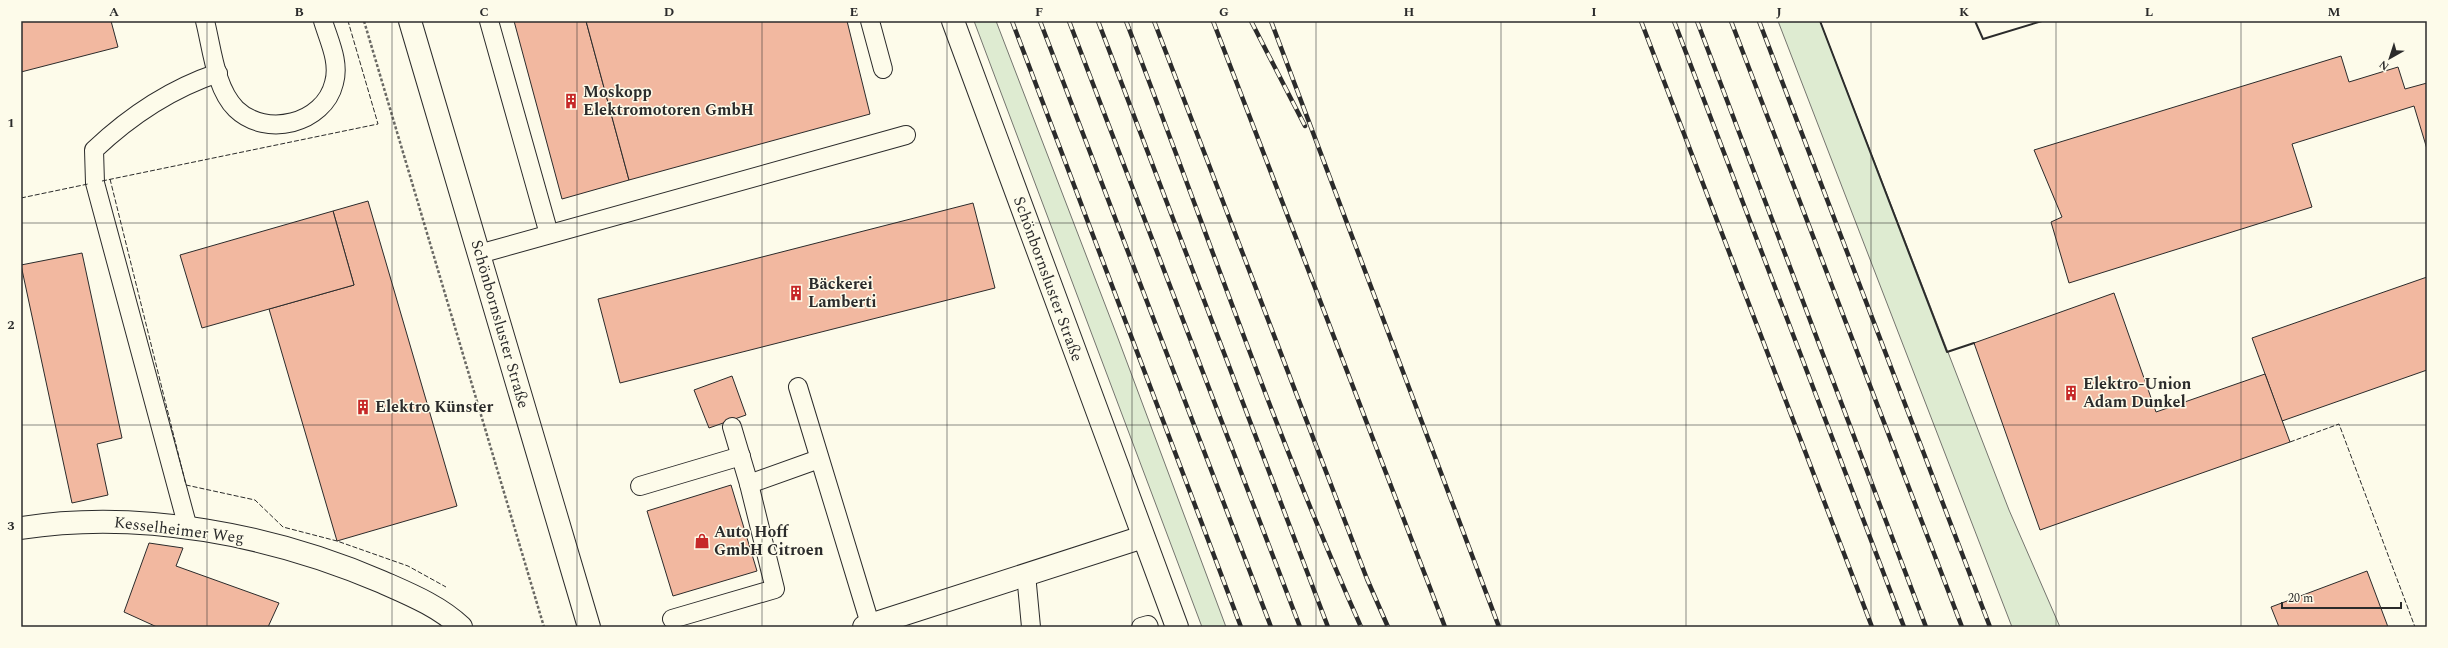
<svg xmlns="http://www.w3.org/2000/svg" width="2448" height="648" font-family="Spectral,serif">
  <rect width="100%" height="100%" fill="#fdfbea"/>
  <g fill="#deebd1" stroke="#74746e">
    <polygon points="974,21 996,21 1116,333 1226,627 1202,627"/>
    <polygon points="1778,21 1820,21 2009,510 2060,627 2012,627"/>
  </g>
  <g fill="#f2b8a0" stroke="#2b2b2b">
    <polygon points="21,21 111,21 118,47 21,72"/>
    <polygon points="514,21 586,21 629,180 562,199"/>
    <polygon points="586,21 847,21 870,114 629,180"/>
    <polygon points="2341,56 2349,82 2398,67 2405,89 2427,83 2427,149 2414,106 2292,144 2312,207 2069,283 2051,222 2062,217 2034,150"/>
    <polygon points="368,201 457,506 337,541 269,309 354,285 333,211"/>
    <polygon points="973,203 995,288 620,383 598,299"/>
    <polygon points="333,211 354,285 202,328 180,255"/>
    <polygon points="82,253 122,438 97,444 108,495 72,503 21,265"/>
    <polygon points="2427,277 2427,370 2282,421 2252,338"/>
    <polygon points="2114,293 2156,412 2265,374 2290,442 2040,530 1974,343"/>
    <polygon points="732,376 746,415 709,428 694,390"/>
    <polygon points="731,485 757,571 673,596 647,511"/>
    <polygon points="149,543 183,548 176,566 279,603 268,627 157,627 124,612"/>
    <polygon points="2367,571 2388,627 2279,627 2271,607"/>
  </g>
  <g fill="none" stroke-linecap="round" stroke-linejoin="round">
    <g stroke="#2b2b2b" stroke-width="20">
      <g id="service">
        <path d="M205 21C212 48 215 88 236 109 266 138 324 124 334 83 340 62 329 41 323 21"/>
        <polyline points="489,21 549,234"/>
        <polyline points="870,21 883,69"/>
        <polyline points="479,254 906,135"/>
        <polyline points="798,387 871,627"/>
        <polyline points="749,484 819,459"/>
        <polyline points="640,486 741,456"/>
        <path d="M188 528 95 183 94 150C131 115 170 89 218 73"/>
        <polyline points="1026,574 1031,627"/>
        <polyline points="672,619 775,589 749,484 732,427"/>
        <polyline points="1141,627 1148,625 1149,627"/>
      </g>
    </g>
    <g stroke="#2b2b2b" stroke-width="24">
      <g id="minor">
        <polyline points="953,21 1177,627"/>
        <path d="M21 528C140 509 273 535 382 582 409 594 439 606 461 627"/>
        <polyline points="864,627 1143,537"/>
      </g>
    </g>
    <g stroke="#2b2b2b" stroke-width="24">
      <polyline id="tertiary" points="410,21 589,627"/>
    </g>
    <polyline stroke="#6a6964" stroke-width="2.5" stroke-dasharray="3 2" stroke-linecap="butt" points="364,21 544,627"/>
    <use href="#service" stroke="#fdfbea" stroke-width="18"/>
    <use href="#minor" stroke="#fdfbea" stroke-width="22"/>
    <use href="#tertiary" stroke="#fdfbea" stroke-width="22"/>
    <g stroke="#2b2b2b" stroke-width="4.5">
      <g id="rail">
        <polyline points="1012,21 1241,627"/>
        <polyline points="1040,21 1271,627"/>
        <polyline points="1069,21 1300,627"/>
        <polyline points="1098,21 1328,627"/>
        <path d="M1126 21C1204 223 1273 429 1361 627"/>
        <polyline points="1154,21 1367,579 1388,627"/>
        <polyline points="1213,21 1445,627"/>
        <polyline points="1251,21 1305,126"/>
        <polyline points="1271,21 1499,627"/>
        <polyline points="1641,21 1872,627"/>
        <polyline points="1674,21 1904,627"/>
        <polyline points="1697,21 1926,627"/>
        <polyline points="1731,21 1962,627"/>
        <polyline points="1759,21 1990,627"/>
      </g>
    </g>
    <use href="#rail" stroke="#fdfbea" stroke-width="3" stroke-dasharray="9" stroke-linecap="butt"/>
    <g stroke="#2b2b2b" stroke-width="1" stroke-dasharray="5 2" stroke-linecap="butt">
      <polyline points="110,179 186,485 255,500 283,527 337,541 408,566 446,587"/>
      <polyline points="102,181 378,124 348,21"/>
      <polyline points="21,198 88,184"/>
      <polyline points="2290,442 2339,424 2415,627"/>
    </g>
    <g stroke="#2b2b2b" stroke-width="2">
      <polyline points="1820,21 1947,352 1974,343"/>
      <polyline points="1975,21 1983,39 2042,21"/>
    </g>
  </g>
  <path fill="none" stroke="#2b2b2b" stroke-width="1" stroke-opacity="0.55" d="M207 21V627M392 21V627M577 21V627M762 21V627M947 21V627M1132 21V627M1316 21V627M1501 21V627M1686 21V627M1871 21V627M2056 21V627M2241 21V627M21 223H2427M21 425H2427"/>
  <defs>
    <g id="building-bare" transform="scale(1.2)"><path d="M-4-6H4V6H1V3H-1V6H-4ZM-2.5-4.3h1.7v1.8h-1.7ZM.8-4.3h1.7v1.8H.8ZM-2.5-1h1.7V.8h-1.7ZM.8-1h1.7V.8H.8Z" fill="#c62828" stroke="#fdfbea" stroke-width="2.5" paint-order="stroke"/></g>
    <g id="shop-bare" transform="scale(1.2)"><path d="M-5-2.5h2.3a2.7 3.5 0 0 1 5.4 0H5L5.5 6h-11ZM-1.5-2.5h3a1.5 2.3 0 0 0-3 0Z" fill="#c62828" stroke="#fdfbea" stroke-width="2.5" paint-order="stroke"/></g>
  </defs>
  <g fill-rule="evenodd">
    <use href="#building-bare" x="571" y="101"/>
    <use href="#building-bare" x="796" y="293"/>
    <use href="#building-bare" x="2071" y="393"/>
    <use href="#building-bare" x="363" y="407"/>
    <use href="#shop-bare" x="702" y="541"/>
  </g>
  <g text-anchor="middle" dominant-baseline="central" stroke-width="3" stroke-linejoin="round" paint-order="stroke">
    <g font-size="16" font-weight="bold" fill="#2b2b2b" stroke="#fdfbea" text-anchor="start">
      <text x="583" y="92">Moskopp<tspan x="583" dy="18">Elektromotoren GmbH</tspan></text>
      <text x="808" y="284">Bäckerei<tspan x="808" dy="18">Lamberti</tspan></text>
      <text x="2083" y="384">Elektro-Union<tspan x="2083" dy="18">Adam Dunkel</tspan></text>
      <text x="375" y="407">Elektro Künster</text>
      <text x="714" y="532">Auto Hoff<tspan x="714" dy="18">GmbH Citroen</tspan></text>
    </g>
    <g font-size="16" fill="#2b2b2b" stroke="#fdfbea">
      <text transform="translate(1048 279) rotate(70)">Schönbornsluster Straße</text>
      <text transform="translate(500 324) rotate(74)">Schönbornsluster Straße</text>
      <text transform="translate(179 530) rotate(7)">Kesselheimer Weg</text>
    </g>
  </g>
  <rect width="2448" height="648" fill="none" stroke="#fdfbea" stroke-width="44"/>
  <g transform="translate(2390 58) rotate(219)" stroke="#fdfbea" stroke-width="3" paint-order="stroke">
  <path d="M0-3L7 15L0 10L-7 15Z" fill="#2b2b2b"/>
  <text y="-6" font-size="11" font-weight="bold" text-anchor="middle" fill="#2b2b2b">N</text>
  </g>
  <path d="M2282 602v6h119v-6" fill="none" stroke="#2b2b2b" stroke-width="2"/>
  <text x="2288" y="602" font-size="12" fill="#2b2b2b" stroke="#fdfbea" stroke-width="3" paint-order="stroke">20 m</text>
  <rect x="22" y="22" width="2404" height="604" fill="none" stroke="#2b2b2b" stroke-width="1.5"/>
  <g font-size="13" text-anchor="middle" font-weight="bold" fill="#2b2b2b">
    <text x="114" y="16">A</text>
    <text x="299" y="16">B</text>
    <text x="484" y="16">C</text>
    <text x="669" y="16">D</text>
    <text x="854" y="16">E</text>
    <text x="1039" y="16">F</text>
    <text x="1224" y="16">G</text>
    <text x="1409" y="16">H</text>
    <text x="1594" y="16">I</text>
    <text x="1779" y="16">J</text>
    <text x="1964" y="16">K</text>
    <text x="2149" y="16">L</text>
    <text x="2334" y="16">M</text>
    <text x="11" y="127">1</text>
    <text x="11" y="329">2</text>
    <text x="11" y="530">3</text>
  </g>
</svg>
